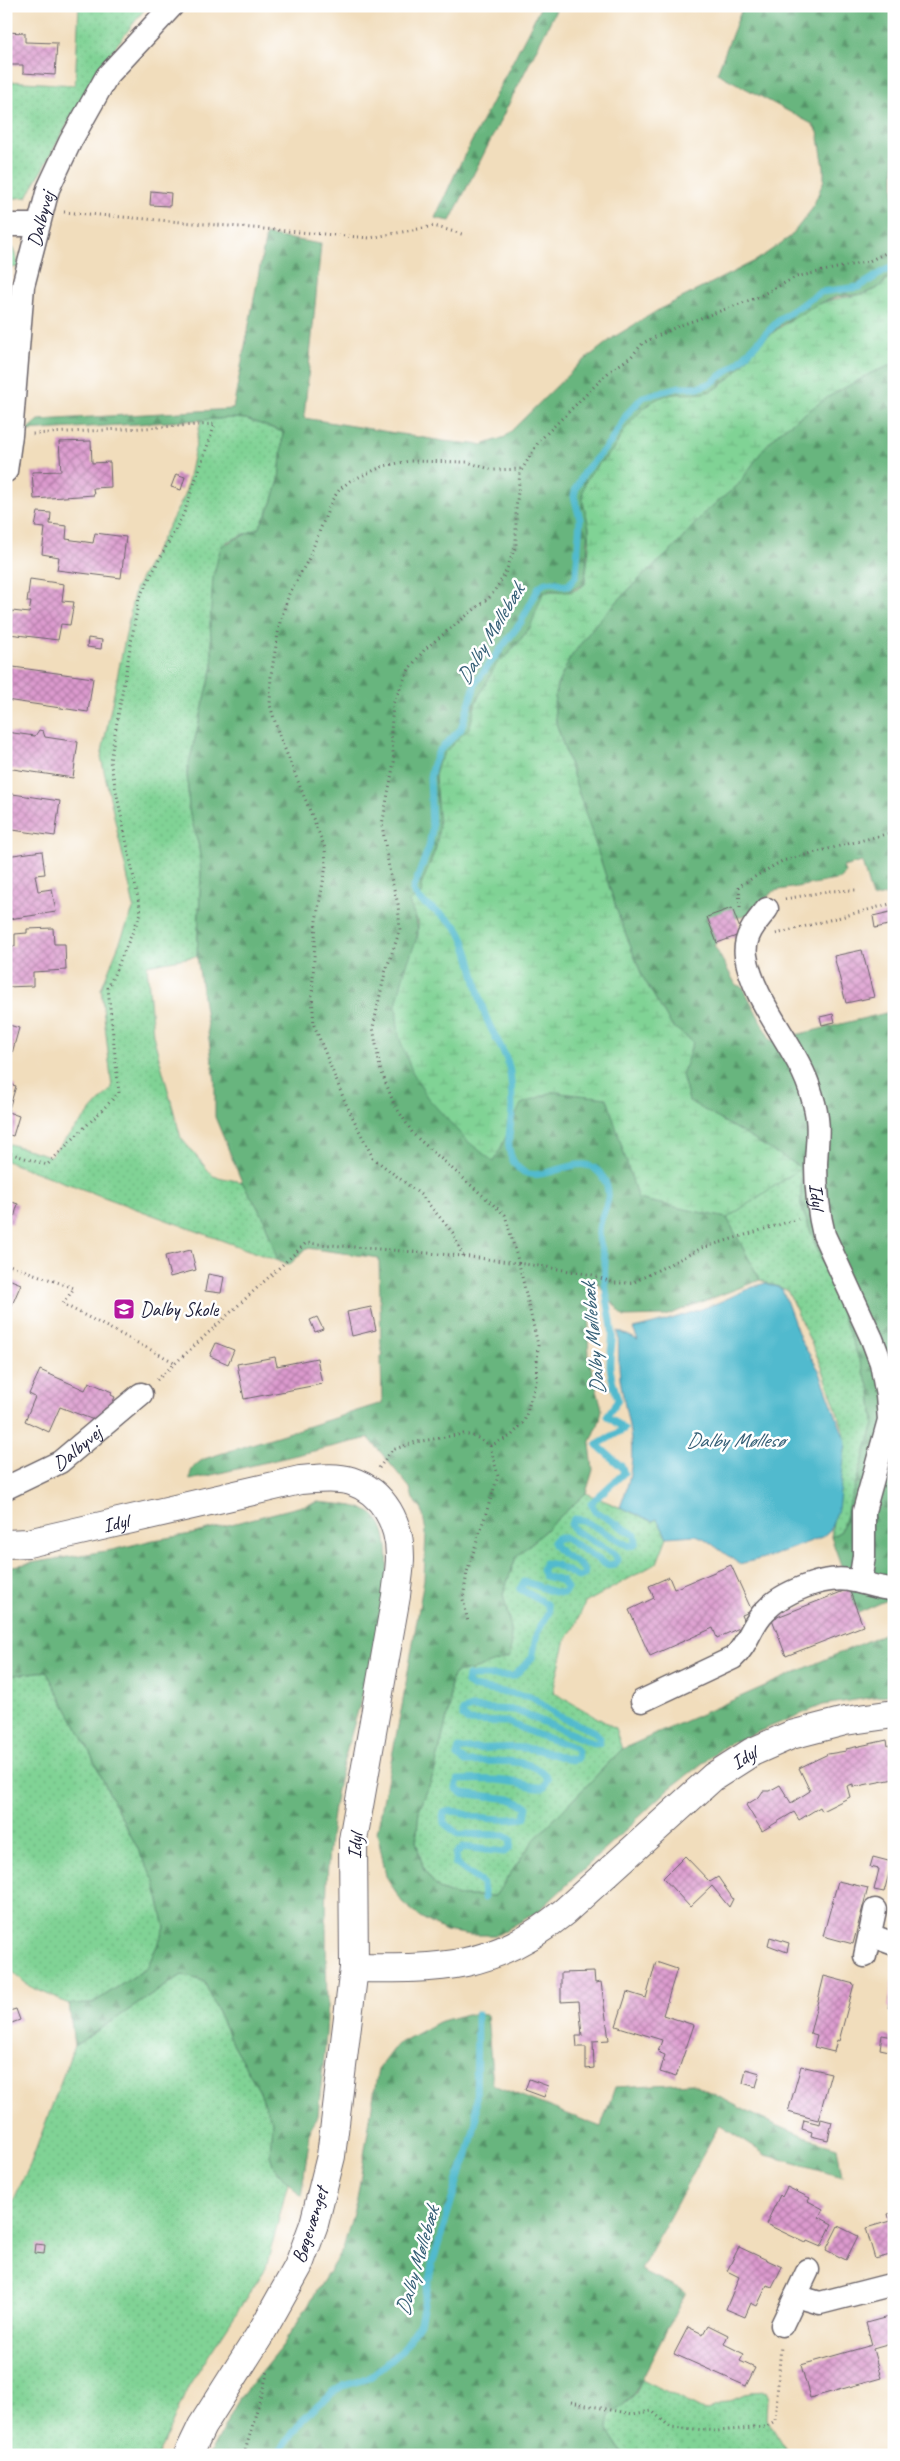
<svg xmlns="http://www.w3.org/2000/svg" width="900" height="2461" font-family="Caveat,sans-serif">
  <defs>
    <pattern id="grass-dots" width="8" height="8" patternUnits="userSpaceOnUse" patternTransform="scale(1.25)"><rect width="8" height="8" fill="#80d395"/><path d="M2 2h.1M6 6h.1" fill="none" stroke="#6eb581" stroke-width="1.8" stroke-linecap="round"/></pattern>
    <pattern id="forest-firs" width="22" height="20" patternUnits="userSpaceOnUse" patternTransform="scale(1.25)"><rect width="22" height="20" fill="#68b57e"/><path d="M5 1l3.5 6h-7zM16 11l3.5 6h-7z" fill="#559368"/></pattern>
    <pattern id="wetland-marsh" width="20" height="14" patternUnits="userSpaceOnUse" patternTransform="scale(1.25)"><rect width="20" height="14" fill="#80d395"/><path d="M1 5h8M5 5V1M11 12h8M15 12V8" fill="none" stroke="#6eb581"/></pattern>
    <pattern id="building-cross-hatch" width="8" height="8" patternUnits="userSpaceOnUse" patternTransform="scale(1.25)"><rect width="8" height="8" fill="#dc9ace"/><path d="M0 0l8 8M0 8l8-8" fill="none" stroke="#b27da8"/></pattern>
  </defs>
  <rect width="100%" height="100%" fill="#fff"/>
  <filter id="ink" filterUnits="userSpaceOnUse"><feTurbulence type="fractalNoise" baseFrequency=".02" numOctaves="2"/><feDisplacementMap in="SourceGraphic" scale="10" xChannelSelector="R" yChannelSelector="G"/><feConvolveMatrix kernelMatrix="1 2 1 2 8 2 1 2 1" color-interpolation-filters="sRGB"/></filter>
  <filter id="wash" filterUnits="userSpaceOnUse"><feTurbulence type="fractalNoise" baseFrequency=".0096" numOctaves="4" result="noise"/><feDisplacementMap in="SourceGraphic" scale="20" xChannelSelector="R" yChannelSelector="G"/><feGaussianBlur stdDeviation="1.12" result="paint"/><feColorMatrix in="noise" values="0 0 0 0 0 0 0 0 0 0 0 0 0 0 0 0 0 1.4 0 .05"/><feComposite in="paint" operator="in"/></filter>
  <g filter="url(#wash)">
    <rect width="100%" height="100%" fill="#f1ddbc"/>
    <g fill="url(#grass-dots)" stroke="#517a68">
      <polygon points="79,6 147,6 98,69 27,197 6,199 6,81 75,85"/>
      <polygon points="11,244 20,267 6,268 6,245"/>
      <polygon points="231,418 246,419 283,432 279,480 272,503 259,528 226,542 210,624 213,666 187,771 189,810 199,847 201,873 197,956 147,965 153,1035 181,1138 213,1176 242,1182 263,1216 278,1261 6,1161 6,1143 50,1156 112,1088 101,989 134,907 101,757 135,589 185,495 201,420"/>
      <polygon points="801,1168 801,1206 871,1391 874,1424 841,1531 831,1537 844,1432 822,1367 787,1290 760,1280 727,1218"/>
      <polygon points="586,1493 652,1521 657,1519 667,1537 657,1563 585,1603 574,1629 566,1639 553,1692 615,1728 622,1749 533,1841 495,1896 458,1896 439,1889 424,1871 416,1841 419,1811 434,1773 450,1705 450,1681 455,1673 476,1669 511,1629 503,1594 516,1557"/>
      <polygon points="46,1671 83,1738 114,1803 155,1882 165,1928 147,1968 93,2003 69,2004 29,1986 6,1966 6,1676"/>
      <polygon points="182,1975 204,1981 233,2045 259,2090 272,2121 270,2155 274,2167 288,2183 266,2268 189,2385 158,2455 6,2455 6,2216 30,2165 74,2046"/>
      <path d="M642 2379 705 2411 749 2392 765 2391 768 2398 767 2419 786 2450 787 2455H625L607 2429C607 2410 621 2408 633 2397 637 2393 639 2385 642 2379Z"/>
    </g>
    <g fill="url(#forest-firs)" stroke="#456c5c">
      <polygon points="541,6 558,6 450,221 435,218 456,172"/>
      <path d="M743 6H894V275L878 288 863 294 836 297 823 302 781 325 759 346 740 370 717 388 707 393 672 394 650 403 623 432 613 450 597 465 584 487 583 496 589 529 585 584 567 592 549 590 530 628 507 656 497 664 476 702 470 727 445 752 438 764 435 775 439 827 436 848 421 886 422 893 409 902C424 933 417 939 405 970L521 1104 552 1092 607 1098 638 1199 727 1218 760 1280 665 1316 624 1317 596 1281 588 1332 589 1359 602 1409 600 1420 590 1444 593 1470 586 1493 516 1557 503 1594 511 1629 510 1657 476 1669 455 1673 450 1681V1705L434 1773 419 1811 416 1841 424 1871 439 1889 458 1896H495L533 1841 622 1749 894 1629V1694L823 1705 726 1745 669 1789 539 1911 497 1935H470L446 1931 420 1917 402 1902 386 1876 377 1832 402 1706 424 1579 426 1532 422 1510 413 1499 410 1488 369 1438 190 1480C189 1469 196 1464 204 1459L382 1403 381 1356H383L381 1345 379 1258 307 1248 289 1265 278 1261 263 1216 242 1182 215 1117V1081L197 956 201 873 199 847 189 810 187 771 213 666 210 624 213 577 221 546 259 528 272 503 279 480 283 432 246 419 231 418 26 431 39 420 233 409 266 235 321 244 304 418 443 441 482 445 505 437 577 366 614 337 660 309 757 260 790 237 812 209 824 180V167L818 132 812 124 717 73Z"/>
      <polygon points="894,364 894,893 872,898 862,862 843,867 845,872 841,879 774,891 749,914 736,918 732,908 707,918 717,943 714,945 736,985 743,987 771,1041 894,1011 894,1597 858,1613 831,1537 841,1531 874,1424 871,1391 801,1206 801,1168 689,1101 682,1075 693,1042 671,1025 642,976 619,917 556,723 554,703 557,685 570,658 597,622 637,581 674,548 705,512 738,485 764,448 780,431 828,397 871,373"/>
      <path d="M318 1502C341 1505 371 1503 382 1526 405 1577 352 1722 339 1780 323 1854 326 1931 327 2006 327 2042 321 2080 318 2116L311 2127 301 2197 274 2167 270 2155 272 2121 259 2090 233 2045 204 1981 182 1975 74 2046 69 2004 93 2003 147 1968 165 1928 155 1882 114 1803 83 1738 46 1671 6 1676V1567L112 1550 153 1540 192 1534Z"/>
      <polygon points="467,2014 487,2015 493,2085 601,2127 615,2087 692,2083 762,2119 807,2138 837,2147 842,2176 766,2155 719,2125 641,2270 686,2292 633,2396 610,2415 608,2429 624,2455 209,2455 239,2399 283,2345 343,2249 357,2199 378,2069 396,2045 438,2022"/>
    </g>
    <path fill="url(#wetland-marsh)" stroke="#517a68" d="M894 275V364L871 373 828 397 780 431 764 448 738 485 705 512 674 548 637 581 597 622 570 658 557 685 554 703 556 723 619 917 642 976 671 1025 693 1042 682 1075 689 1101 801 1168 727 1218 638 1199 607 1098 552 1092 521 1104 494 1162 465 1139 427 1097 412 1071 399 1037 396 1005 405 970 418 935V922L409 902 422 893 421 886 436 848 439 827 435 776 438 764 445 752 470 727 476 702 497 663 507 656 530 628 543 593C558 587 569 598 585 584 586 566 591 545 589 527 587 514 580 500 584 486 589 471 601 463 612 451 617 446 619 438 623 432 632 420 646 404 659 398 677 389 700 399 717 388 735 377 745 360 759 345 776 328 794 318 815 306 836 295 862 299 879 287 884 284 889 279 894 275Z"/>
    <path fill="#51bace" stroke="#3a6e84" d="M766 1283 782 1289 801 1341 819 1370 846 1442 838 1509 830 1530 822 1537 769 1557 739 1564 705 1539 696 1535 667 1537 657 1519 652 1521 620 1507C642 1453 628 1432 620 1378 618 1363 619 1346 618 1331L638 1340 633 1329C660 1323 686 1315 712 1305 731 1298 746 1288 766 1283Z"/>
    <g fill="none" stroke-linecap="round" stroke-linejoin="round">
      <g stroke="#51bace" stroke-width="7">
        <path d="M484 1898 483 1884 455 1863 456 1854 463 1847 504 1852 510 1848 511 1840 505 1835 458 1834 444 1823 443 1813C456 1808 464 1815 477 1817 492 1819 510 1820 525 1818L527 1806 510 1799 462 1793 456 1788 458 1780C477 1779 495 1779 513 1782 524 1783 533 1789 544 1787L548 1779C533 1755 491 1762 466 1762L457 1756 459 1749C488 1749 518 1744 546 1752 556 1754 567 1762 577 1759L578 1751 574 1747 538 1735 507 1722 468 1721 463 1717V1711L471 1708 515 1710 593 1743H599L600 1738 595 1732 556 1715 532 1697 472 1687 467 1683 468 1676H514L532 1658 537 1633 549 1612 547 1604 520 1589 524 1582C538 1584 550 1594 564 1593L567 1588 562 1581 545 1576 542 1570 545 1563 556 1565 578 1577 584 1575 585 1571C577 1558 559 1557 553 1542L557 1538H565L607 1565 615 1564 618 1560 614 1553 575 1531 571 1524 574 1519 583 1520 629 1546 634 1545 636 1542 635 1535 595 1511 591 1503 624 1473 622 1467 597 1445 624 1429 607 1416 618 1400C615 1389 611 1378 610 1367 609 1354 614 1341 612 1329 610 1313 606 1297 605 1280 604 1274 605 1268 605 1261 604 1252 598 1242 599 1232 599 1213 615 1201 605 1181 584 1138 538 1197 515 1164 503 1147 512 1127 512 1108 512 1094 512 1073 507 1060 500 1043 489 1028 484 1012 476 989 471 948 458 929 447 914 418 905 413 890L429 847 432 830 430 777 433 764 439 751 461 729 476 682 521 622 539 587 545 583 553 582 568 586 576 576 580 519 574 496 576 488 584 472 610 443 627 414 643 397 679 387H700L711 383 737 364 780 319 821 292 859 287 894 265"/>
        <polyline points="277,2455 303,2419 332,2393 343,2386 369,2378 401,2351 420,2323 432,2265 459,2176 467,2158 476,2120 477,2014"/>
      </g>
    </g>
    <g id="blocks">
      <g fill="url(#building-cross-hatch)">
        <polygon points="6,32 25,33 25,42 57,43 55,75 23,73 23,65 6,65"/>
        <polygon points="151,191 171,193 170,206 150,205"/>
        <polygon points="91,441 92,463 110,462 111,487 93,488 94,495 34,499 32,472 61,471 59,442"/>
        <polygon points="176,474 185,477 181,490 171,487"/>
        <polygon points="38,512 51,513 50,524 67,526 66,539 93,543 95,533 126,537 121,578 57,570 59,557 42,554 45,528 35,527"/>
        <polygon points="30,579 64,584 62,601 74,602 70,625 61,624 58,640 9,634 12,611 29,613 31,602 27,602"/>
        <polygon points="88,638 102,640 101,649 87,647"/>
        <polygon points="6,666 93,678 88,712 6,700"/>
        <polygon points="39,730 43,731 45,737 78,742 73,778 6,768 6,732 35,736"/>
        <polygon points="6,793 60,801 55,836 6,829"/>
        <polygon points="42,851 45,874 35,875 38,891 52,889 56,912 9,919 6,899 6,856"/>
        <polygon points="732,908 742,934 717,943 707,917"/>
        <polygon points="890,912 893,924 875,928 873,916"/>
        <polygon points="53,928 54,944 65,944 66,970 33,972 33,986 6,987 6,946 15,946 15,934 27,933 27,929"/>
        <polygon points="862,950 874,997 846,1003 834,956"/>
        <polygon points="833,1014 835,1022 822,1025 820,1017"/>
        <polygon points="6,1024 19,1028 11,1057 6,1056"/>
        <polygon points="6,1083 16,1086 8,1112 19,1116 13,1136 6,1134"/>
        <polygon points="6,1200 18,1204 12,1224 6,1222"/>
        <polygon points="191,1250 196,1270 170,1277 165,1256"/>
        <polygon points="208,1274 224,1277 221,1293 205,1291"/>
        <polygon points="6,1278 21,1284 6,1319"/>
        <polygon points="371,1307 376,1330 352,1336 347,1312"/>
        <polygon points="317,1317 323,1329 315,1332 310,1320"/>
        <polygon points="216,1343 234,1350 228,1364 210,1356"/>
        <polygon points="275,1357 277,1366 317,1358 322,1384 244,1399 237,1364"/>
        <polygon points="40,1370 85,1390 89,1382 112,1392 111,1395 115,1397 109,1410 105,1408 99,1422 60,1407 49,1432 25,1421 35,1397 29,1394"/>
        <polygon points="731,1565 752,1611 742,1615 746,1625 717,1638 713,1628 650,1656 629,1610 654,1598 649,1586 669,1577 674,1589"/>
        <polygon points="849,1589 863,1626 786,1656 772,1619"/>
        <polygon points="887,1740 888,1746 894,1745 894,1761 891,1761 894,1779 853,1787 853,1784 847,1786 850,1797 822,1811 820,1807 799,1820 794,1812 762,1831 746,1805 759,1797 763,1791 769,1791 780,1785 791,1803 810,1791 799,1768 828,1754 846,1751 846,1749"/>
        <polygon points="685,1856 710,1882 718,1877 733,1899 729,1907 712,1886 690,1907 663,1878"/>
        <polygon points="873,1857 892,1862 884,1892 874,1890 879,1869 870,1867"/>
        <polygon points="838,1881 868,1888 853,1944 823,1936"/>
        <polygon points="770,1937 789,1943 787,1952 768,1945"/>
        <polygon points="656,1962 677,1969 663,2015 694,2025 676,2077 660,2072 665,2055 658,2052 662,2040 616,2026 627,1992 646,1998"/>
        <polygon points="594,1972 595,1983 601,1982 609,2040 593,2041 594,2068 586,2069 586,2047 577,2047 576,2036 582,2036 579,2001 561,2002 561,1973"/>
        <polygon points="824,1976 854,1984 839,2041 837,2040 834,2052 814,2047 817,2035 810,2033"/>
        <polygon points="892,1981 894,1981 894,2009 888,2008"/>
        <polygon points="16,2009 20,2020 6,2025 6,2012"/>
        <polygon points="882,2035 894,2037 894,2052 880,2049"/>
        <polygon points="801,2066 831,2073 818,2120 788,2112"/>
        <polygon points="746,2069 760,2073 756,2087 743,2083"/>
        <polygon points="529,2079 548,2086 544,2097 525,2090"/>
        <polygon points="821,2119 832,2122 828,2140 811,2136 812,2132 802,2129 804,2120 820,2124"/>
        <polygon points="787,2187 810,2198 808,2201 823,2209 819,2217 832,2224 821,2247 807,2241 806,2243 766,2224 780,2195 782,2197"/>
        <polygon points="894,2212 894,2254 875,2259 866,2228 890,2221 888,2214"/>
        <polygon points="838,2226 858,2236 846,2260 826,2250"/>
        <polygon points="36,2244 45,2245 44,2254 35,2253"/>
        <polygon points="739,2247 782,2267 772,2287 767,2285 757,2306 751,2303 745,2317 726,2309 739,2277 727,2271"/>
        <polygon points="888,2317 894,2343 873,2349 881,2378 810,2398 801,2365 872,2345 866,2323"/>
        <polygon points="708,2325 728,2335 724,2344 744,2354 740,2361 755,2368 746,2386 674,2354 688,2327 703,2334"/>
      </g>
    </g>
  </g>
  <g filter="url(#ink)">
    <use href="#blocks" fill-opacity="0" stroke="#6a6368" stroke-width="1"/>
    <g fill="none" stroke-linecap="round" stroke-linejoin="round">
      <g stroke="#6a6368" stroke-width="25">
        <g id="minor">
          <polyline points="6,225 37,225"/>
          <path id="s1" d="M6 471 11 435 23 286 48 189 70 142 107 76 172 6"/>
          <path id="s2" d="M767 909C756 922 743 937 746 956 754 1005 799 1048 812 1096 821 1125 817 1136 816 1164 816 1188 818 1211 824 1235L872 1339 881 1363 887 1396 889 1420 864 1511V1556L860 1582"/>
          <path id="s3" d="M6 1488 60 1462 141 1394"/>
          <path d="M642 1701 733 1658C748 1645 751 1624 765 1611 782 1592 824 1576 849 1580 864 1582 878 1589 894 1589"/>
          <polyline points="870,1935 894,1944"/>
          <polyline points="865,1956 875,1910"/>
          <polyline points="796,2296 820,2303 894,2284"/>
          <polyline points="782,2325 808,2270"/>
        </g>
      </g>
      <g stroke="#6a6368" stroke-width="30">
        <g id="tertiary">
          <path id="s4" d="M6 1544 28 1543 300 1480C316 1479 335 1476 351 1481 384 1492 400 1524 400 1557 400 1570 397 1584 396 1596L353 1840 354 1968 331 2156 314 2224 298 2267 261 2333 202 2426 188 2455"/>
          <path id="s5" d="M354 1968C441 1969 493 1970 564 1912L713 1777 752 1752 791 1735 845 1721 894 1714"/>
        </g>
      </g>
      <g stroke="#6a6368" stroke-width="3" stroke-dasharray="1 4" stroke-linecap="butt">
        <polyline points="64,212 370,238 434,226 465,235"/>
        <polyline points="785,899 829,891 857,890"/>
        <polyline points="740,908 739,886 782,861 894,832"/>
        <polyline points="776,934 894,903"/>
        <polyline points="6,1152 47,1165 119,1093 108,988 141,913 110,761 139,598 184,513 215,424 32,434"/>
        <polyline points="463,1256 453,1233 421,1195 373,1158 345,1102 314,1025 312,996 316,921 326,866 325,848 278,732 270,705 271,675 280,622 289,594 308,560 332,500 340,489 350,481 384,466 409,461 467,462 493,470 523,469"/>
        <polyline points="6,1264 74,1288 63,1304 176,1363"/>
        <polyline points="157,1380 306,1243 463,1256 547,1267 592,1275 614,1283 632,1283 702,1248 798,1219"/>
        <polyline points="490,1446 511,1436 524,1422 536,1382 538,1345 519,1264 505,1215 414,1135 394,1104 380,1068 373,1027 385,973 400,930 398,904 390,874 382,825 394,762 391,732 393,704 409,669 425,649 491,596 505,574 516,545 516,510 520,473 539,441 610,371 631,357 643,343 676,327 756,298 796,277 869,261 894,249"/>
        <polyline points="379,1468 392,1450 416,1442 463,1434 476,1437 490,1446 498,1476 467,1572 463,1599 468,1622"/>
        <polyline points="571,2402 632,2414 652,2411 670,2427 717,2431 765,2427 775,2421 781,2346"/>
        <polyline points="244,2455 268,2371"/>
      </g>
      <use href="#minor" stroke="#fff" stroke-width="22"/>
      <use href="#tertiary" stroke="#fff" stroke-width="28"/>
    </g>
  </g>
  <defs>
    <g id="school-square" transform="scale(1.125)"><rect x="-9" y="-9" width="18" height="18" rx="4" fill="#b5179e" stroke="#fff"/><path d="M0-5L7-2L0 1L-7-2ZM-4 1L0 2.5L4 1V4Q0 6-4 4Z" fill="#fff"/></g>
  </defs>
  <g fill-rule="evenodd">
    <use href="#school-square" x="124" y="1309"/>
  </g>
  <g text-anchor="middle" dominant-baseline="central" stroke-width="5" stroke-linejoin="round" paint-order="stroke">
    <g font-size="20" fill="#22223b" stroke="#fff">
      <text stroke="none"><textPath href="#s1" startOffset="255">Dalbyvej</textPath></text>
      <text stroke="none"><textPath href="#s2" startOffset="310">Idyl</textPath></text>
      <text stroke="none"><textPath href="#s3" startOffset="82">Dalbyvej</textPath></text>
      <text stroke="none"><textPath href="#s4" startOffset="112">Idyl</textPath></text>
      <text stroke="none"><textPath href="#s5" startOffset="461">Idyl</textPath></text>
      <text transform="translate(355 1846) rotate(-86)">Idyl</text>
      <text transform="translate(310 2225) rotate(-72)">Bøgevænget</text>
    </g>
    <g font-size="20" fill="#22223b" stroke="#fff" text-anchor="start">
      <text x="140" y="1309">Dalby Skole</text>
    </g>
    <g font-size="21" font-style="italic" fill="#355f76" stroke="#fff">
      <text transform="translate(490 634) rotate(-59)">Dalby Møllebæk</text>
      <text transform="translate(593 1339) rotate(-95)">Dalby Møllebæk</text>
      <text x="735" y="1440">Dalby Møllesø</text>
      <text transform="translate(417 2261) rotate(-74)">Dalby Møllebæk</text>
    </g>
  </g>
  <rect width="900" height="2461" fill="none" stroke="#fff" stroke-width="25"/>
</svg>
